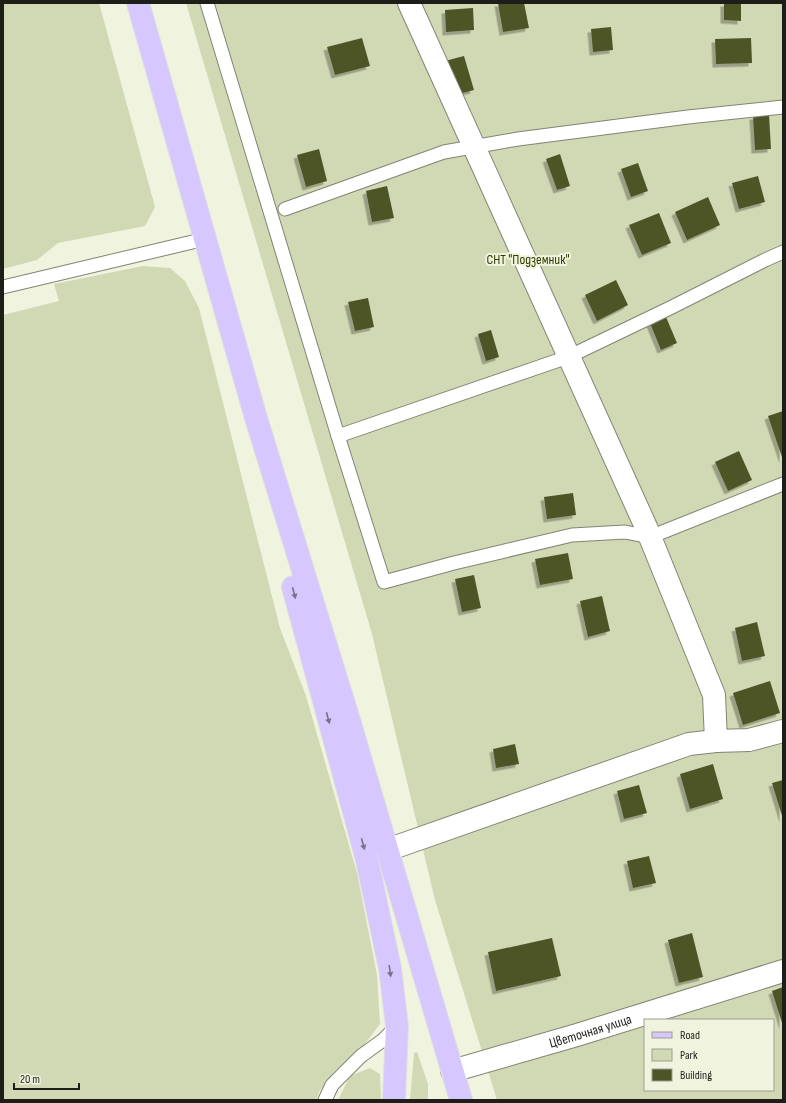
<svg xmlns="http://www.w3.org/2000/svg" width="786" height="1103" font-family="'Sofia Sans Condensed',sans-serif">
  <defs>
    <filter id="shadow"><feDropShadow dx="-3.5" dy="3.5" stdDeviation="0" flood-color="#0004"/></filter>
  </defs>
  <rect width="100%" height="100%" fill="#f0f4df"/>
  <g fill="#d1d8b4" fill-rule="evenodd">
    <polygon points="3,3 99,3 155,207 145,226 58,243 37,260 3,269"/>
    <path d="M186 3H783V1100H497L435 900 372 634ZM645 1020H773V1090H645Z"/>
    <polygon points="143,266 170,268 185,281 199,308 280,628 306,696 357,873 377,975 380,1024 364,1045 347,1062 335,1071 319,1092 316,1100 3,1100 3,315 59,301 54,284"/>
    <polygon points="417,1052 428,1084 428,1100 410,1100 414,1053"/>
    <polygon points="370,1068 380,1074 381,1100 338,1100 350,1076"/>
  </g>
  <g fill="#4d5428" filter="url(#shadow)">
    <polygon points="498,3 524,3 529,28 503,32"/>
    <polygon points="724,3 741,3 741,21 724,20"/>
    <polygon points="473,8 474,30 446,32 445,10"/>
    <polygon points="611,27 613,50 593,52 591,29"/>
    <polygon points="362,38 370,66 335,75 327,47"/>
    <polygon points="751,38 752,63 716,64 715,39"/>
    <polygon points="464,56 474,90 455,95 445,61"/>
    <polygon points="769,115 771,149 755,150 753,116"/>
    <polygon points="319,149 327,181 306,187 297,155"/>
    <polygon points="560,154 570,186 557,190 546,159"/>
    <polygon points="638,163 648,191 631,197 621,169"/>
    <polygon points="758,176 765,202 739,209 732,183"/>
    <polygon points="387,186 394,218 372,222 366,191"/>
    <polygon points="708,197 720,225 687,240 675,212"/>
    <polygon points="659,213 671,243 642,255 629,225"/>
    <polygon points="616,280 628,305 597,321 585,295"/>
    <polygon points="368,298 374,327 355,331 348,302"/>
    <polygon points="666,317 677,343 661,350 650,323"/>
    <polygon points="491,330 499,357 486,361 478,334"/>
    <polygon points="783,411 783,460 768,416"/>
    <polygon points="739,451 752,480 728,491 715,462"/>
    <polygon points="573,493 576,515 547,519 544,497"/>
    <polygon points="568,553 573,579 540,585 535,559"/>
    <polygon points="474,575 481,608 462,612 455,579"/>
    <polygon points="602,596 610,631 588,637 580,601"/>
    <polygon points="757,622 765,656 742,661 735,628"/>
    <polygon points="770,681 780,713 743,725 733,693"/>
    <polygon points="515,744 519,764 496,768 493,749"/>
    <polygon points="713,764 723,799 690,809 680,774"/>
    <polygon points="783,780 783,819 772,783"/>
    <polygon points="639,785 647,813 624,819 617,791"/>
    <polygon points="649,856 656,883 633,888 627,861"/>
    <polygon points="692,933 703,977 679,983 668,940"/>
    <polygon points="552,938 561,976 496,991 488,952"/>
    <polygon points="783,987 783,1026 772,991"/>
  </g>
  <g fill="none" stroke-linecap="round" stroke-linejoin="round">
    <g stroke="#818572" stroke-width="15">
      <g id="lane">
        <polyline points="207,3 338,436 384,582 454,563 572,535 625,532 650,537 783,484"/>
        <polyline points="285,209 444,152 518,139 688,117 783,107"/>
        <polyline points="3,287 205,239"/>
        <polyline points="338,436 568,357 670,308 765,260 783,252"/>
        <polyline points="325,1100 332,1085 361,1056 383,1040 397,1026"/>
      </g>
    </g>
    <g stroke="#818572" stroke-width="24">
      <g id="street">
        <polyline points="409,3 646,527 714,695 716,741"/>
        <polyline points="387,850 689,744 716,741 749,740 783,731"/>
        <path id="s1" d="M452 1071 577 1035 783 971"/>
      </g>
    </g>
    <g stroke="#dfe0df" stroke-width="24">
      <g id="primary">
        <polyline points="138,3 256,418 349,720 461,1100"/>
        <polyline points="293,587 366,856 390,968 397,1026 394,1100"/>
      </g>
    </g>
    <use href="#lane" stroke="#fff" stroke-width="13"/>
    <use href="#street" stroke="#fff" stroke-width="22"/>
    <use href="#primary" stroke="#d6c7fe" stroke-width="22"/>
  </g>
  <defs><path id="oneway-solid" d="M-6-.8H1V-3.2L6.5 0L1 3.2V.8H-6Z"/></defs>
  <g fill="#7a728a">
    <use href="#oneway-solid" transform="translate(294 593) rotate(75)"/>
    <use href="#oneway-solid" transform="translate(328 718) rotate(75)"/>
    <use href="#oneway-solid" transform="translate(363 844) rotate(75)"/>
    <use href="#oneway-solid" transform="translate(390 971) rotate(82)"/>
  </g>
  <g text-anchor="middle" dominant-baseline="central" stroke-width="4" stroke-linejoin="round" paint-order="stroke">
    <g font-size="14" fill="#343b00" stroke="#f0f4df">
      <text x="528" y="259">СНТ "Подземник"</text>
    </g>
    <g font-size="14" fill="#1d1e17" stroke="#f0f4df">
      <text stroke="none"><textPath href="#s1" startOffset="144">Цветочная улица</textPath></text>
    </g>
  </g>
  <rect width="786" height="1103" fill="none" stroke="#1d1e17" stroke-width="8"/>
  <rect x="644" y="1019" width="130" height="72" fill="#f0f4df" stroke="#9c9e8f"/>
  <rect x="652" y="1032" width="20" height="6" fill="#d6c7fe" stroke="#9c9e8f"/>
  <text x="680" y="1039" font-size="12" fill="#1d1e17">Road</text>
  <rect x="652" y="1049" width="20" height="12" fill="#d1d8b4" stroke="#9c9e8f"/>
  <text x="680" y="1059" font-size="12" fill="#1d1e17">Park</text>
  <rect x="652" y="1069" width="20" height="12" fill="#4d5428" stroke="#9c9e8f"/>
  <text x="680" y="1079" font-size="12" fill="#1d1e17">Building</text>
  <path d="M14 1083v6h65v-6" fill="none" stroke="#1d1e17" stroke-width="2"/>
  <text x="20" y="1083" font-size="12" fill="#1d1e17" stroke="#f0f4df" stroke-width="3" paint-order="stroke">20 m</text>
</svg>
